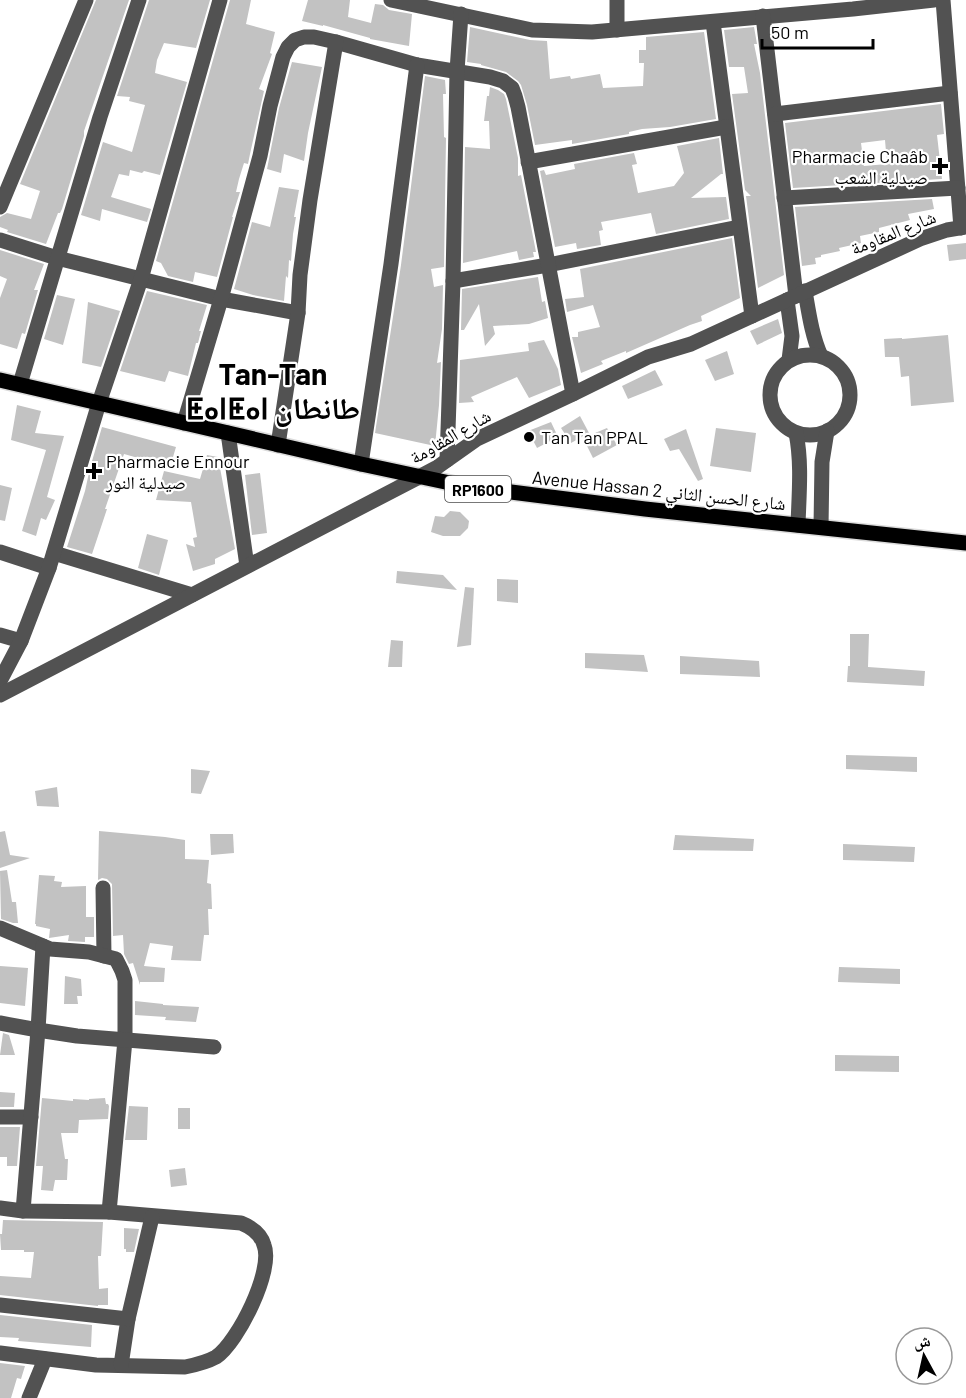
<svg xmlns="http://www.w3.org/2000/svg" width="966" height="1398" font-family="Barlow,'Noto Naskh Arabic','Noto Sans Tifinagh',sans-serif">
  <rect width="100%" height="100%" fill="#fff"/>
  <g fill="#c2c2c2" fill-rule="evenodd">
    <polygon points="96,0 129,0 84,131 84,136 62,209 60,213 58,213 46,244 7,232 8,230 0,227 0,217 7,213 31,219 40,191 20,184"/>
    <polygon points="149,0 210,0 196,48 164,43 157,60 155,73 187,82 160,175 144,171 142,173 130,170 129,176 119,174 111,197 151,209 147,222 102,209 100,221 81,215 103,142 132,152 145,105 129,101 130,97 117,96"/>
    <polygon points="230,0 251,0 246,24 275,32 270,53 272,54 259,89 264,91 250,154 248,164 244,163 239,179 236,192 240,192 232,217 233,217 217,277 195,272 193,282 168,276 161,263 156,261"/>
    <polygon points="308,0 350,0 348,17 371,23 375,4 383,5 389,10 412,14 409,46 370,39 370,38 323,25 323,26 302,21"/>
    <polygon points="470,27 530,40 547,41 550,79 570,76 571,79 600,74 603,88 643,86 644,63 639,63 639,50 646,50 646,37 704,32 716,119 670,127 642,129 629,132 629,134 572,144 572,140 535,145 527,105 521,85 518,81 506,72 481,65 481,64 467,62"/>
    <polygon points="754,27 757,44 754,44 760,73 784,275 758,288 746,196 751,196 745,190 732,94 748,93 744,67 729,67 724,30"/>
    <polygon points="292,62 322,67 308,133 304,161 284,154 281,173 267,169 279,108"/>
    <polygon points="425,76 445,80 446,94 443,94 444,137 446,138 444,267 431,269 434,287 443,285 442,329 437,363 441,362 439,405 435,446 375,433 401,265"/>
    <polygon points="490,87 498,90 504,94 506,99 518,158 518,176 521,175 536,252 533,252 534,257 519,260 517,251 463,263 465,147 490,149 489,121 484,121 487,96 489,96"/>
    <path d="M941 104 944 134 937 135 942 179 793 188 785 123ZM885 140 887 164 864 166 861 143Z"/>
    <polygon points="719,138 723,174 721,174 691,198 726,197 729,219 656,234 651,213 601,222 603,230 599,231 601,245 577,249 576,243 555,247 540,171 544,170 546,175 575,169 574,164 634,153 637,164 632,165 638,193 674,186 684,173 677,146"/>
    <polygon points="279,187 299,190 294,217 296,217 293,234 291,261 289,260 288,278 286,276 284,301 253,295 234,289 252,222 270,227"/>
    <polygon points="932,199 934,209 908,214 910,220 879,228 879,232 860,236 861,243 839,248 840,251 821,255 821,257 815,258 816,264 802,266 795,207"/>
    <polygon points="732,238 740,298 701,316 702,321 690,325 626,353 626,351 601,361 603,364 581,373 572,337 578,337 578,332 600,327 593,305 567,312 565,299 584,297 580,269"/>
    <polygon points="966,243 966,259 949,261 947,245"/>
    <polygon points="0,250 44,264 34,290 38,290 25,334 22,333 17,349 0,344 0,298 7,279 0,276"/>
    <polygon points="538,277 542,302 545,301 548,318 529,324 493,326 495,334 485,346 479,304 464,330 461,330 462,289"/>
    <polygon points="147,291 207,305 199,331 201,331 198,343 196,343 188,376 169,371 165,382 120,371"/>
    <polygon points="57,295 75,299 63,345 44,339"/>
    <polygon points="88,302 120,311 101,367 82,363"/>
    <polygon points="778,319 782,333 757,345 750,331"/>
    <polygon points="948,335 954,402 911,406 909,376 901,377 899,357 885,357 884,339 902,338 902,339"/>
    <polygon points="544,340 558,369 561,385 529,398 517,377 471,397 474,402 459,403 460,360 529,351 528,343"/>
    <polygon points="727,351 734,374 715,381 705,360"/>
    <polygon points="655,370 663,385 628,399 622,386"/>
    <polygon points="17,405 41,411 35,433 64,436 47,497 55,500 46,520 41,518 36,536 22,531 46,450 11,440"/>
    <polygon points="580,416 589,433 571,443 561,428"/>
    <polygon points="551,422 558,437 537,448 528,431"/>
    <polygon points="102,427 176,447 170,467 124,454 105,509 107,509 92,554 67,547 85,491 90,468"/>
    <polygon points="607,428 617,445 593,458 583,438"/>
    <polygon points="716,428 756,433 751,472 710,466"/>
    <polygon points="686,429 703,479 698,481 679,449 670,451 664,439"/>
    <polygon points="207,455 218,457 235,549 215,559 215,564 193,571 186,544 195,547 193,538 197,537 191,502 156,500 164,471 200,479"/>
    <polygon points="260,473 267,533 252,535 245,475"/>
    <polygon points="0,485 12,488 5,521 0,520"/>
    <polygon points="450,511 460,512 469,521 468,528 460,536 443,536 431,532 435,516 444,517"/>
    <polygon points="147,534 168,540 159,575 138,568"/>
    <polygon points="397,571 443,575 457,590 396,583"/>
    <polygon points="497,579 518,580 518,603 497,601"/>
    <polygon points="465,587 474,588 471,645 457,647"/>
    <polygon points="850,634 869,634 868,667 925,671 924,686 847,682 848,666 850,666"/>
    <polygon points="391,640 403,641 402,667 388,667"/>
    <polygon points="585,653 644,655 648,672 585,668"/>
    <polygon points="680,656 759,661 760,677 680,674"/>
    <polygon points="846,755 917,757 917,772 846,769"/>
    <polygon points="191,769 210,771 201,794 191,793"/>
    <polygon points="57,787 59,807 37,806 35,791"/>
    <polygon points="5,831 10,855 30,858 0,868 0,832"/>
    <polygon points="99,831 165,837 185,840 185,859 209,860 207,883 211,884 212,909 208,909 209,935 204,935 201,961 171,960 173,946 150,943 144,966 165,968 164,982 140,982 140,985 133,963 129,964 124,954 123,935 113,936 112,884 107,879 102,878 98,880"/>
    <polygon points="210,834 233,834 234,853 211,855"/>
    <polygon points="675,835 754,839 753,851 673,850"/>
    <polygon points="843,844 915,847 914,862 843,860"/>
    <polygon points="7,870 12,902 16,902 18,923 13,923 1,919 0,871"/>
    <polygon points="39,875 55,876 54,881 62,882 61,887 86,886 86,917 94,917 94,937 85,937 85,942 68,941 69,935 49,938 50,929 36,926 36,924 35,924"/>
    <polygon points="0,966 28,968 25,1006 0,1003"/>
    <polygon points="839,967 900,969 900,984 838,982"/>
    <polygon points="65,976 81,979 82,996 77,996 78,1004 64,1004"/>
    <polygon points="135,1001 163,1004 163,1005 199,1007 196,1022 165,1020 166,1017 135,1015"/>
    <polygon points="3,1033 9,1035 15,1055 0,1055"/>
    <polygon points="835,1055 899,1056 899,1072 835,1071"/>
    <polygon points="0,1092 15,1093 14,1107 0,1107"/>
    <polygon points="42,1098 73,1101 73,1099 89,1100 89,1099 105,1098 106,1104 108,1104 109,1106 108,1119 79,1120 78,1133 61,1133 65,1159 68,1159 67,1180 55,1180 53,1191 41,1190 43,1166 36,1166"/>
    <polygon points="129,1106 148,1107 147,1140 125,1140"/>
    <rect x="178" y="1108" width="12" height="21"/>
    <polygon points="0,1127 20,1127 17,1166 7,1166 7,1157 0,1157"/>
    <polygon points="185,1168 187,1185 171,1187 169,1170"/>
    <polygon points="3,1220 103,1222 101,1256 98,1256 99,1289 108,1288 108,1305 98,1305 98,1306 0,1295 0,1276 31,1278 34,1252 24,1252 24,1250 1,1250 0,1234 2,1234"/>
    <polygon points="124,1228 139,1229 134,1252 126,1252 126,1249 124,1249"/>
    <polygon points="0,1315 92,1325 91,1347 18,1341 19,1338 0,1337"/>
    <polygon points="0,1363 25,1366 21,1379 17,1378 11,1398 0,1398"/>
  </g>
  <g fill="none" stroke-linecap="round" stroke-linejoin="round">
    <g stroke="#dbdbdb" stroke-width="18">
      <polyline id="major" points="0,380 361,464 464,486 645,509 966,543"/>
    </g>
    <g stroke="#525252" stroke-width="15">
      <polyline points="391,0 532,30 592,32 853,9 934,0"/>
      <polyline points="943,0 961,228"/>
      <polyline points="763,16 796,296"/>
      <polyline points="713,22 752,316"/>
      <polyline points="617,30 617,0"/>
      <polyline points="775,114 950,93"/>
      <polyline points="528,162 726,127"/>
      <polyline points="784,198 958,188"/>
      <polyline points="0,207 86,0"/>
      <polyline points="0,240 57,258 221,299 298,313"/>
      <polyline points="453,281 548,265 739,227"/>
      <path d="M805 291C809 314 812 336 821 356"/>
      <polyline points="787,300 792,336 789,360"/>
      <circle cx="810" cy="395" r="40"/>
      <polyline points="20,384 100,117 139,0"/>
      <polyline points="184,423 221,299 260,156 270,106 283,57 288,47 295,40 304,37 314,37 336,42 417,65 490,77 503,81 512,88 515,96 518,107 573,394"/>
      <polyline points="228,433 247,566"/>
      <path d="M796 433C802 463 799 494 798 525"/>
      <polyline points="278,445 298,313 300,275 310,200 336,42"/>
      <polyline points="447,460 453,281 457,71 461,14"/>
      <polyline points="361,464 391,264 417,65"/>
      <polyline points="821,527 822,462 827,431"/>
      <polyline points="0,552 49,568"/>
      <polyline points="54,553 192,595"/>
      <polyline points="0,635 21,641"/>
      <polyline points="0,681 21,641 49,568 99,403 141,279 220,0"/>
      <polyline points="0,695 419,477 436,468 477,439 573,394 648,357 691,344 920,239 947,230 966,227"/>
      <polyline points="103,888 104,956"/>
      <polyline points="0,928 50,949 89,952 116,959 122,971 125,980 125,1040 109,1212"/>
      <polyline points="0,1023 38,1030 43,946"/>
      <polyline points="0,1117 31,1117"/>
      <path d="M0 1208 23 1211 109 1212 241 1223C251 1227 261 1234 264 1245 274 1270 238 1342 216 1357 207 1362 195 1365 185 1367L96 1365 0 1353"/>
      <polyline points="23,1211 38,1030 77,1036 214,1047"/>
      <polyline points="0,1305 128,1319 121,1365"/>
      <polyline points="128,1319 152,1217"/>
      <polyline points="29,1398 45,1359"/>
    </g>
    <use href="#major" stroke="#000" stroke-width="15"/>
  </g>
  <g fill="#000" stroke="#fff" stroke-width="2">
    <path d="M937 157h6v6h6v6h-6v6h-6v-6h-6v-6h6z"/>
    <circle cx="529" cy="437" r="6"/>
    <path d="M91 462h6v6h6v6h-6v6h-6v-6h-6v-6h6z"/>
  </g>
  <g text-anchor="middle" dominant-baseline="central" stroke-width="4.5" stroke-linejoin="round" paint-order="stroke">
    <rect fill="#fff" stroke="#4c4c4c" stroke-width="1.5" x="445" y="476" width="66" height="26" rx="4.5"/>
    <g font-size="16" font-weight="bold" fill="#000">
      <text x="478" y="489">RP1600</text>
    </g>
    <g font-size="18" fill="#000" stroke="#fff" text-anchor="start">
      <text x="928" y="156" text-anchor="end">Pharmacie Chaâb<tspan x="928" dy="21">صيدلية الشعب</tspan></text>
      <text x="541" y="437">Tan Tan PPAL</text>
      <text x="106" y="461">Pharmacie Ennour<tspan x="106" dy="21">صيدلية النور</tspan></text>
    </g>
    <g font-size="18" fill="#000" stroke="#fff">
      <text transform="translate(893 232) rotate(-22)">شارع المقاومة</text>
      <text transform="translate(450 436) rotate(-30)">شارع المقاومة</text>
      <text transform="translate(659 490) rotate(6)">Avenue Hassan 2 شارع الحسن الثاني</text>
    </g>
    <g font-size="30" font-weight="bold" fill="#000" stroke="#fff">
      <text x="273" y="373">Tan-Tan<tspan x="273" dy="34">ⵟⴰⵏⵟⴰⵏ طانطان</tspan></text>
    </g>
  </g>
  <g transform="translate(924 1356) rotate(352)"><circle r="28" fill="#ffffff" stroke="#999999" stroke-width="1.5"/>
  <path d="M0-4.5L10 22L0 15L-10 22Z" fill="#000000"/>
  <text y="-9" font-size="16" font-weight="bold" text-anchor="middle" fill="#000000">ش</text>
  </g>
  <path d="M762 39v9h111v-9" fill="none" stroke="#000000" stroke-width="3"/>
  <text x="771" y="39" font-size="18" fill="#000000" stroke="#ffffff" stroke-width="4.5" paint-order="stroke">50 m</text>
</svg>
